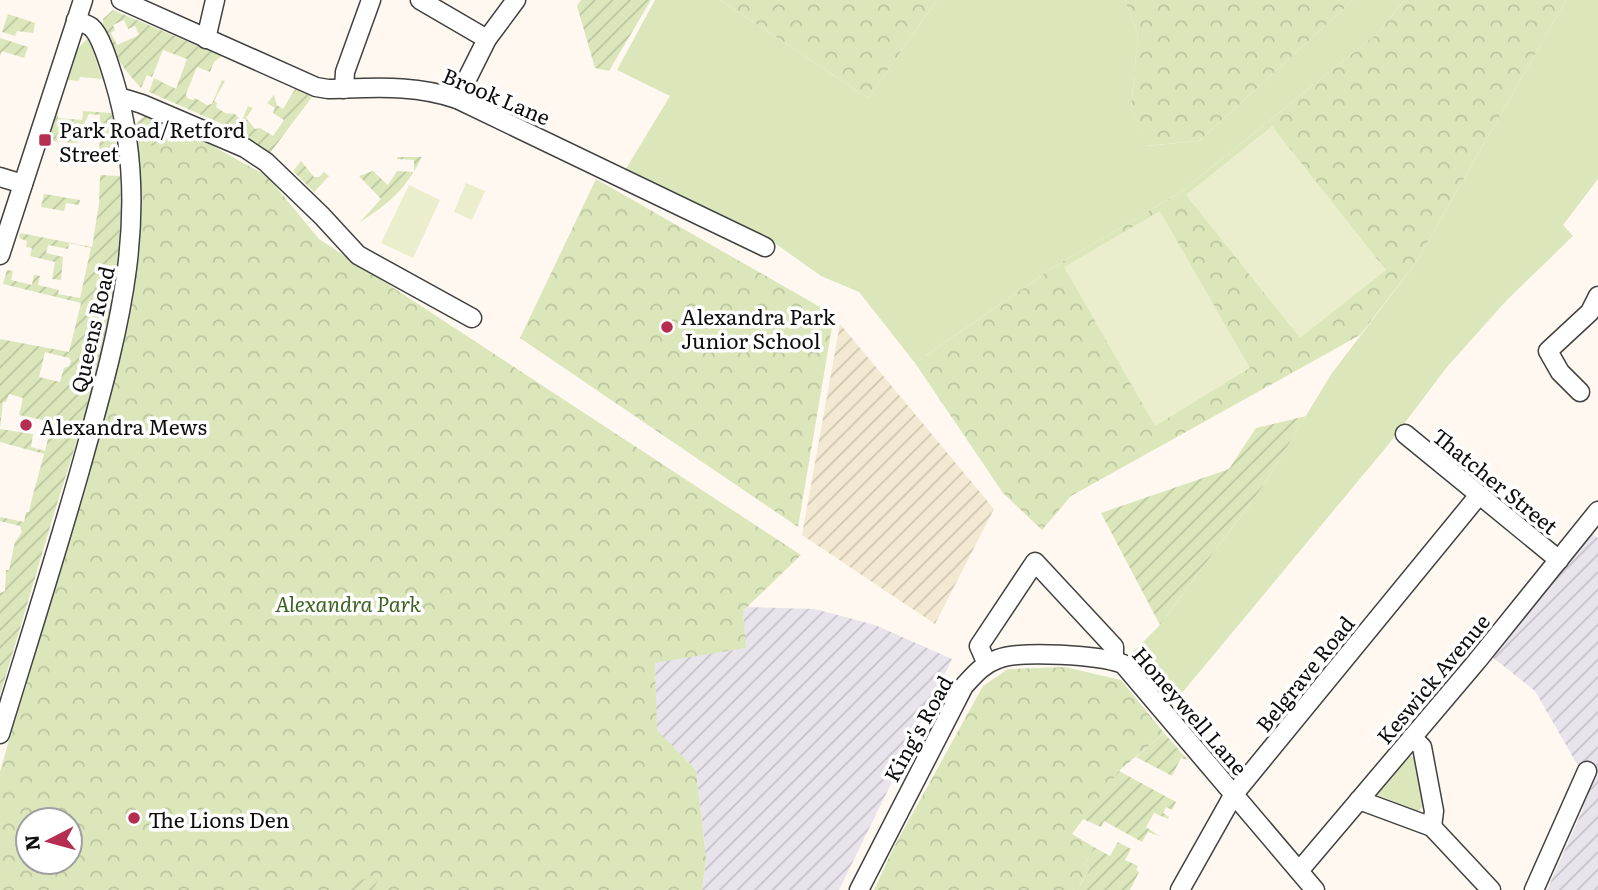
<svg xmlns="http://www.w3.org/2000/svg" width="1598" height="890" font-family="Literata,serif">
  <defs>
    <pattern id="industrial-furrows" width="10" height="10" patternUnits="userSpaceOnUse" patternTransform="scale(1.75)"><rect width="10" height="10" fill="#e9e3ec"/><path d="M-1 1l2-2M0 10L10 0M9 11l2-2" fill="none" stroke="#c7c2c9"/></pattern>
    <pattern id="farmland-furrows" width="10" height="10" patternUnits="userSpaceOnUse" patternTransform="scale(1.75)"><rect width="10" height="10" fill="#f3e8d1"/><path d="M-1 1l2-2M0 10L10 0M9 11l2-2" fill="none" stroke="#cfc6b2"/></pattern>
    <pattern id="park-crowns" width="20" height="18" patternUnits="userSpaceOnUse" patternTransform="scale(1.75)"><rect width="20" height="18" fill="#dbe7bb"/><path d="M2 6a3 3 0 1 1 6 0M12 15a3 3 0 1 1 6 0" fill="none" stroke="#bbc5a0"/></pattern>
    <pattern id="garden-furrows" width="10" height="10" patternUnits="userSpaceOnUse" patternTransform="scale(1.75)"><rect width="10" height="10" fill="#dbe7bb"/><path d="M-1 1l2-2M0 10L10 0M9 11l2-2" fill="none" stroke="#bbc5a0"/></pattern>
  </defs>
  <rect width="100%" height="100%" fill="#fef8f0"/>
  <g fill="url(#industrial-furrows)">
    <polygon points="1591,533 1598,538 1598,890 1547,890 1583,809 1581,771 1535,691 1491,656"/>
    <polygon points="748,607 815,609 875,625 952,659 839,890 702,890 706,858 696,770 656,730 655,662 745,648 743,611"/>
  </g>
  <polygon fill="url(#farmland-furrows)" points="840,324 994,509 935,624 802,535"/>
  <g fill="#dbe7bb">
    <polygon points="655,0 720,0 868,98 937,0 1125,0 1138,34 1131,109 1146,146 1199,141 1353,0 1404,0 1379,32 1181,192 1057,265 915,363 859,292 821,276 769,239 624,172 670,96 617,70"/>
    <polygon points="1566,0 1598,0 1598,179 1563,225 1573,236 1506,301 1447,367 1388,445 1172,705 1129,656 1160,625 1263,486 1332,373 1415,264"/>
    <polygon points="87,39 92,47 102,79 80,77 79,81 68,80 78,48"/>
    <polygon points="1409,756 1414,757 1424,806 1418,811 1377,795"/>
  </g>
  <g fill="url(#park-crowns)" fill-rule="evenodd">
    <polygon points="720,0 937,0 868,98"/>
    <polygon points="1125,0 1353,0 1199,141 1145,146 1131,109 1138,34"/>
    <polygon points="1404,0 1566,0 1415,264 1360,335 1071,496 1042,530 1003,493 915,363 1057,265 1181,192 1379,32"/>
    <path d="M147 115 182 129 267 176 319 239 801 555 743 611 746 648 655 663 657 730 696 770 706 858 702 890H0V772L130 311 139 256 140 206 134 131 138 121ZM28 820H70V862H28Z"/>
    <polygon points="596,179 834,315 798,527 520,338"/>
    <polygon points="1065,667 1121,680 1164,733 1121,769 1072,834 1094,847 1084,865 1090,869 1079,886 1077,885 1073,890 874,890 894,847 983,686 1008,669"/>
  </g>
  <g fill="url(#garden-furrows)" fill-rule="evenodd">
    <polygon points="581,0 651,0 609,71 595,68 577,6"/>
    <path d="M113 10 222 56 214 62 210 72 197 67 186 94 187 98 193 100 195 98 207 105 212 104 222 80 225 81 214 101 217 103 216 107 225 113 235 114 240 119 243 118 248 106 253 108 246 118 255 129 260 128 273 136 284 120 273 113 275 108 267 103 274 95 277 105 283 109 295 89 312 97 270 153 238 131 149 92 154 78 176 89 187 59 163 50 152 77 147 75 141 88C125 70 103 45 103 19ZM124 20 128 29 135 26 139 35 117 45 111 33 115 30 113 25Z"/>
    <polygon points="8,14 35,23 33,33 17,31 15,36 2,32"/>
    <polygon points="0,38 28,47 24,58 2,51 0,56"/>
    <polygon points="58,110 58,118 82,120 83,111 112,113 119,159 99,158 100,115 89,114 84,124 79,124 78,143 48,141"/>
    <circle cx="150" cy="131" r="15"/>
    <path d="M397 157H422C405 191 389 203 359 223L381 199 359 176 373 171 388 185 397 171 414 172V160L397 159Z"/>
    <polygon points="301,161 314,177 319,177 324,172 329,176 314,192 293,171"/>
    <path d="M100 175 120 176C126 293 88 407 53 517 35 577 18 636 0 695V593L5 591 6 570H9L15 542 22 532 20 526 0 521V517L24 522 26 512H29C33 492 39 475 44 454L0 442V429L33 434 31 447 45 451 52 422 19 415 23 398 9 394 6 402H3L0 428V339L69 352 81 303 3 284 7 270 13 271 11 280 32 285 34 275 40 276 38 285 59 290 58 294 80 298 91 248 69 243 68 249 48 245 46 253 63 257 61 280 52 279 55 262 30 256 32 248 26 247 27 241 19 238 20 233 92 247 99 204ZM45 352 69 358 71 361 69 366 64 368 60 382 39 377Z"/>
    <polygon points="44,194 80,200 79,205 66,203 64,211 41,207"/>
    <polygon points="1306,416 1263,486 1160,625 1101,513 1229,469 1256,428"/>
    <polygon points="1164,733 1188,760 1181,758 1172,776 1136,757"/>
    <polygon points="1119,771 1176,802 1172,810 1166,807 1163,813 1169,817 1168,819 1154,813 1146,827 1159,836 1148,832 1142,842 1104,821 1101,827 1083,819"/>
    <polygon points="1118,842 1131,849 1125,860 1138,866 1136,870 1139,872 1130,890 1073,890 1077,884 1080,885 1090,869 1084,865 1094,847 1110,856"/>
    <path d="M375 874H381L373 890H338C349 881 363 882 375 874Z"/>
  </g>
  <g fill="#eaeecc">
    <polygon points="1272,126 1386,270 1300,338 1186,195"/>
    <polygon points="466,183 485,191 472,220 454,212"/>
    <polygon points="409,185 440,200 413,258 381,243"/>
    <polygon points="1160,211 1250,368 1155,426 1064,267"/>
  </g>
  <g fill="none" stroke-linecap="round" stroke-linejoin="round">
    <g stroke="#414141" stroke-width="21">
      <g id="minor">
        <path d="M121 0 316 87 328 89C373 88 414 84 457 99L765 247"/>
        <polyline points="420,0 487,39"/>
        <polyline points="206,39 215,0"/>
        <polyline points="344,89 345,72 371,0"/>
        <polyline points="457,99 487,39 516,0"/>
        <polyline points="120,100 126,99 142,104 245,148 266,162 322,216 358,255 472,318"/>
        <polyline points="0,177 23,184"/>
        <polyline points="0,255 83,0"/>
        <polyline points="1580,392 1560,372 1548,351 1590,312 1598,296"/>
        <polyline points="1405,434 1559,560"/>
        <polyline points="987,664 979,646 1035,562 1114,647 1114,661"/>
        <path d="M0 734C27 646 55 558 80 470 116 340 155 214 114 80 110 67 101 35 91 27 87 24 80 22 76 20"/>
        <polyline points="1412,737 1422,747 1434,811 1432,827"/>
        <polyline points="1359,800 1432,827 1491,890"/>
        <polyline points="1299,871 1477,661 1598,511"/>
        <path d="M859 890 964 686C974 675 983 664 998 659 1021 650 1100 655 1123 664L1315 890"/>
        <polyline points="1180,890 1234,794 1479,495"/>
        <polyline points="1534,890 1587,771"/>
      </g>
    </g>
    <use href="#minor" stroke="#fff" stroke-width="18"/>
  </g>
  <g fill="#b52e52" stroke="#fff" stroke-width="2.5">
    <rect x="38" y="133" width="14" height="14" rx="3.5"/>
    <circle cx="667" cy="327" r="7"/>
    <circle cx="26" cy="425" r="7"/>
    <circle cx="134" cy="818" r="7"/>
  </g>
  <g text-anchor="middle" dominant-baseline="central" stroke-width="7" stroke-linejoin="round" paint-order="stroke">
    <g font-size="21" fill="#0e0e0e" stroke="#fff">
      <text transform="translate(497 95) rotate(23)">Brook Lane</text>
      <text transform="translate(91 329) rotate(-77)">Queens Road</text>
      <text transform="translate(1496 480) rotate(39)">Thatcher Street</text>
      <text transform="translate(1304 673) rotate(-51)">Belgrave Road</text>
      <text transform="translate(1432 678) rotate(-50)">Keswick Avenue</text>
      <text transform="translate(1191 710) rotate(49)">Honeywell Lane</text>
      <text transform="translate(917 728) rotate(-61)">King's Road</text>
    </g>
    <g font-size="21" fill="#0e0e0e" stroke="#fff" text-anchor="start">
      <text x="59" y="128">Park Road/Retford<tspan x="59" dy="24">Street</tspan></text>
      <text x="681" y="315">Alexandra Park<tspan x="681" dy="24">Junior School</tspan></text>
      <text x="40" y="425">Alexandra Mews</text>
      <text x="148" y="818">The Lions Den</text>
    </g>
    <g font-size="21" font-style="italic" fill="#3d6222" stroke="#fff">
      <text x="348" y="602">Alexandra Park</text>
    </g>
  </g>
  <g transform="translate(49 841) rotate(264)"><circle r="33" fill="#ffffff" stroke="#9f9f9f" stroke-width="2"/>
  <path d="M0-5L12 26L0 18L-12 26Z" fill="#b52e52"/>
  <text y="-10" font-size="19" font-weight="bold" text-anchor="middle" fill="#0e0e0e">N</text>
  </g>
</svg>
